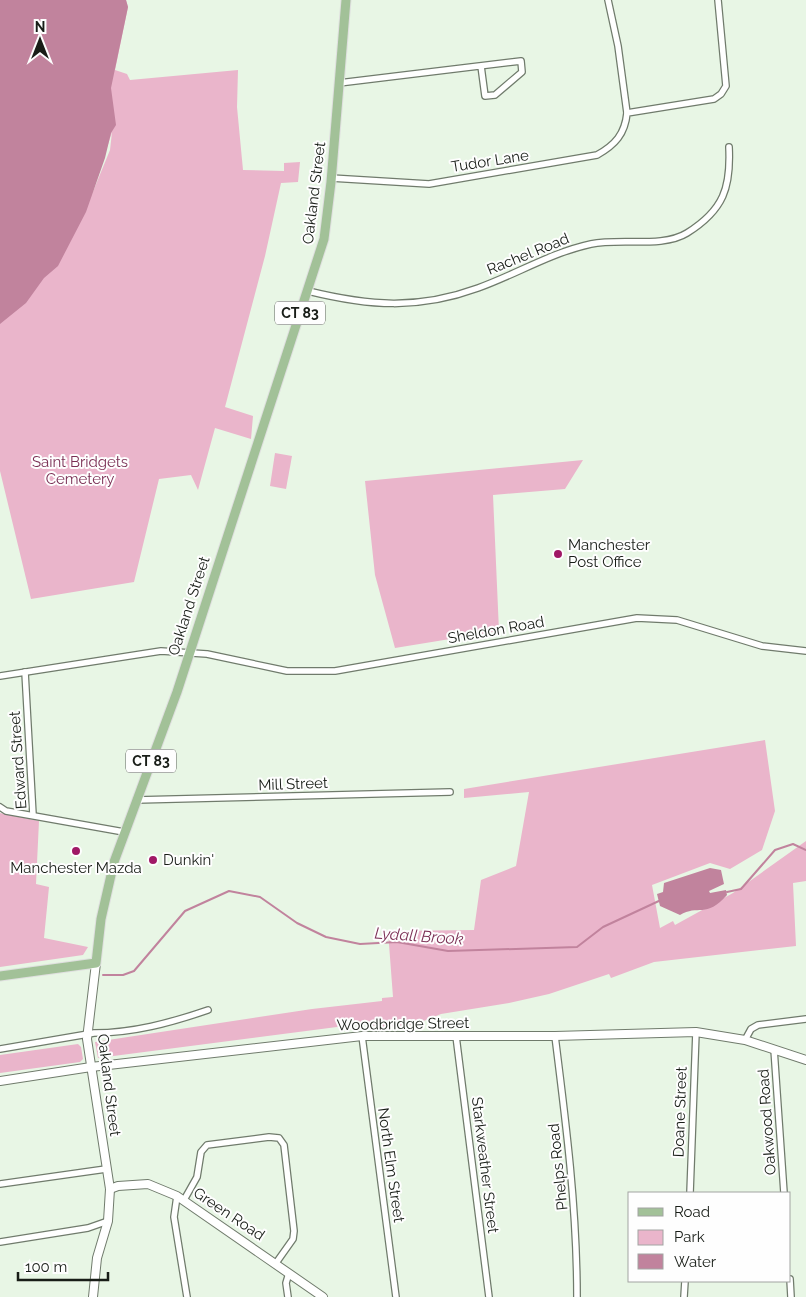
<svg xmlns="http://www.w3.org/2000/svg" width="806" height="1297" font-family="Raleway,sans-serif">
  <rect width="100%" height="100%" fill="#e8f6e5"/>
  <g fill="#eab5cb" fill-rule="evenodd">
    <path d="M0 0H126L128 7 115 70 127 74 130 80 238 70 237 107 243 170 284 171V163L300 162 298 182 281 183 265 256 225 407 253 416 251 439 215 428 198 490 191 475 159 479 134 582 31 599 0 471ZM112 132 110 150 92 194Z"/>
    <polygon points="275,453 292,456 286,489 270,486"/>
    <polygon points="583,460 565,489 493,495 499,631 395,648 375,575 365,481"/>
    <polygon points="765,740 775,811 762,850 730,869 710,863 652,885 660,928 673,921 675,925 733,893 806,841 806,881 793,883 796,946 654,962 611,978 609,974 549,994 509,1003 441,1014 416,1024 387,1027 360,1024 98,1058 95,1042 312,1009 382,1001 382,998 393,997 388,931 474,930 481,880 516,866 529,792 464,798 464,789"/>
    <polygon points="0,813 39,821 36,884 49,887 44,938 88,947 83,955 0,967"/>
    <polygon points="78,1044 81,1047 83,1059 80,1062 0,1073 0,1055"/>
  </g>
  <g fill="#c1839d">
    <polygon points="0,0 126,0 128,7 111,88 116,125 111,133 105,158 86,212 58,266 44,278 26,303 0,324"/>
    <path d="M710 868 721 870 724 884 709 891 710 893 726 890 727 895C706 919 698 904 680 915L660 906 657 894 663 892 664 883Z"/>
  </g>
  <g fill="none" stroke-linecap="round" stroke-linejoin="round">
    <g stroke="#c1839d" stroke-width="2">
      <polyline points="727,892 741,889 775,850 793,844 806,850"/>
      <polyline points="103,975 123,975 134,971 185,911 229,891 260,897 297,923 326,937 360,944 397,942 448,951 577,947 603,927 661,900"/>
    </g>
    <g stroke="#707b6c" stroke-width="8">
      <g id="street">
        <polyline points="608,0 618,46 627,113"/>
        <polyline points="339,83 521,61 522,72 495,95 485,96 481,66"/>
        <path d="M331 178 429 184 597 155C615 145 625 134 627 113L714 99 721 94 726 86 718 0"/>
        <path d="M308 291C369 306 418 310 478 288 517 274 550 253 591 244 620 238 663 248 687 233 724 210 731 187 729 147"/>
        <polyline points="25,672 33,815"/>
        <polyline points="0,676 161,651 207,654 287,671 335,671 637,618 677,620 762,646 806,651"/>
        <polyline points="136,800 450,792"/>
        <polyline points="0,807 6,811 124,832"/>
        <polyline points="362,1036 396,1297"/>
        <polyline points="456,1036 489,1297"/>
        <path d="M555 1036C566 1123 577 1209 577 1297"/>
        <polyline points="745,1040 751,1029 758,1025 806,1019"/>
        <path d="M0 1049 94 1033C133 1033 170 1023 208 1010"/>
        <polyline points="774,1049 784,1193"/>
        <polyline points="0,1184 106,1169"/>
        <polyline points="690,1193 696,1032"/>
        <polyline points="177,1196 174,1217 187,1297"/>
        <polyline points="184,1200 197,1177 201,1152 207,1145 269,1137 279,1138 284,1145 294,1231 293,1239 276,1263"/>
        <polyline points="0,1242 88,1228 108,1221"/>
        <polyline points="790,1279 791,1297"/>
        <polyline points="288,1297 286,1283 289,1273"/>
        <polyline points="684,1297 685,1281"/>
      </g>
    </g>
    <g stroke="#707b6c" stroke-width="10">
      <g id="secondary">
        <polyline points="0,1081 91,1067 362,1036 555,1036 696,1032 745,1040 806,1060"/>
        <polyline points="110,1189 118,1186 148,1184 177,1196 323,1297"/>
        <polyline points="93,1297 97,1258 108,1221 110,1189 87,1039 96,963"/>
      </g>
    </g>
    <g stroke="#dfdfdf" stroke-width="11">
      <polyline id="primary" points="0,976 96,963 101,919 114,862 177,692 324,239 331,182 346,0"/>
    </g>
    <use href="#street" stroke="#fff" stroke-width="5.5"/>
    <use href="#secondary" stroke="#fff" stroke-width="8"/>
    <use href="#primary" stroke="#a2c198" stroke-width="9"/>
  </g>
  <g fill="#a01866" stroke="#fefefe" stroke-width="2">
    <circle cx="558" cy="554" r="5"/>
    <circle cx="76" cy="851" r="5"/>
    <circle cx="153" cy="860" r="5"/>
  </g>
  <g text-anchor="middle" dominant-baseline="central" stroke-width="4" stroke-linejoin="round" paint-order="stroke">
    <g fill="#fefefe" stroke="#5d605c" stroke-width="1">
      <rect x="275" y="301.5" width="50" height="23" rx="4"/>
      <rect x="126" y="749.5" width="50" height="23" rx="4"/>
    </g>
    <g font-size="14" font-weight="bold" fill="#181d17">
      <text x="300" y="313">CT 83</text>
      <text x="151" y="761">CT 83</text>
    </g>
    <g font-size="15" fill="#181d17" stroke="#fefefe">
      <text transform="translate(490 161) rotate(-9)">Tudor Lane</text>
      <text transform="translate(314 193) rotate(-83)">Oakland Street</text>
      <text transform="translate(528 254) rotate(-22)">Rachel Road</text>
      <text transform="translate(189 606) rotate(-72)">Oakland Street</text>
      <text transform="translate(496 630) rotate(-10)">Sheldon Road</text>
      <text transform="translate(18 760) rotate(-94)">Edward Street</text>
      <text transform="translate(293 784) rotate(-2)">Mill Street</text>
      <text transform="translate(403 1024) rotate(-1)">Woodbridge Street</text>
      <text transform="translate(109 1085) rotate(83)">Oakland Street</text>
      <text transform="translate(680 1112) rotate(-88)">Doane Street</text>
      <text transform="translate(767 1122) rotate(-94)">Oakwood Road</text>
      <text transform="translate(391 1165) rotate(82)">North Elm Street</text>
      <text transform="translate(485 1165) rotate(83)">Starkweather Street</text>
      <text transform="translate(558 1167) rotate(-96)">Phelps Road</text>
      <text transform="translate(229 1214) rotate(34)">Green Road</text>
    </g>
    <g font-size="15" fill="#7a2f54" stroke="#fefefe">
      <text x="80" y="462">Saint Bridgets<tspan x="80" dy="17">Cemetery</tspan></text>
    </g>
    <g font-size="15" fill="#181d17" stroke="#fefefe" text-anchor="start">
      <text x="568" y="545">Manchester<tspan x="568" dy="17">Post Office</tspan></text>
      <text x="163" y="860">Dunkin'</text>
      <text x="76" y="868" text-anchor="middle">Manchester Mazda</text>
    </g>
    <g font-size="16" font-style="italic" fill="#7d3257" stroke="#fefefe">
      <text transform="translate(419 936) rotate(4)">Lydall Brook</text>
    </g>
  </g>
  <rect x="628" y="1192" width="162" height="90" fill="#fefefe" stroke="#a2a4a2"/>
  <rect x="638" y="1208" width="25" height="8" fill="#a2c198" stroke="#a2a4a2"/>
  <text x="674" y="1217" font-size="15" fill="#181d17">Road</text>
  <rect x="638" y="1230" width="25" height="15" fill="#eab5cb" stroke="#a2a4a2"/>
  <text x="674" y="1242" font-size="15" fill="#181d17">Park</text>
  <rect x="638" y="1254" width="25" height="15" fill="#c1839d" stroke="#a2a4a2"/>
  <text x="674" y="1267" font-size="15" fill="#181d17">Water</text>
  <g transform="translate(40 40)" stroke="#fefefe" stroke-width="4" paint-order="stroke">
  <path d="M0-4L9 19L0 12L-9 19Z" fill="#181d17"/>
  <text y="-8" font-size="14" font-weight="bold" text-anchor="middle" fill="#181d17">N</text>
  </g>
  <path d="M18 1272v8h90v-8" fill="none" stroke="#181d17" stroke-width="2.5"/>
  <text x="25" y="1272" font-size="15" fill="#181d17" stroke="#fefefe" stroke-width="4" paint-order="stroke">100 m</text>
</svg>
